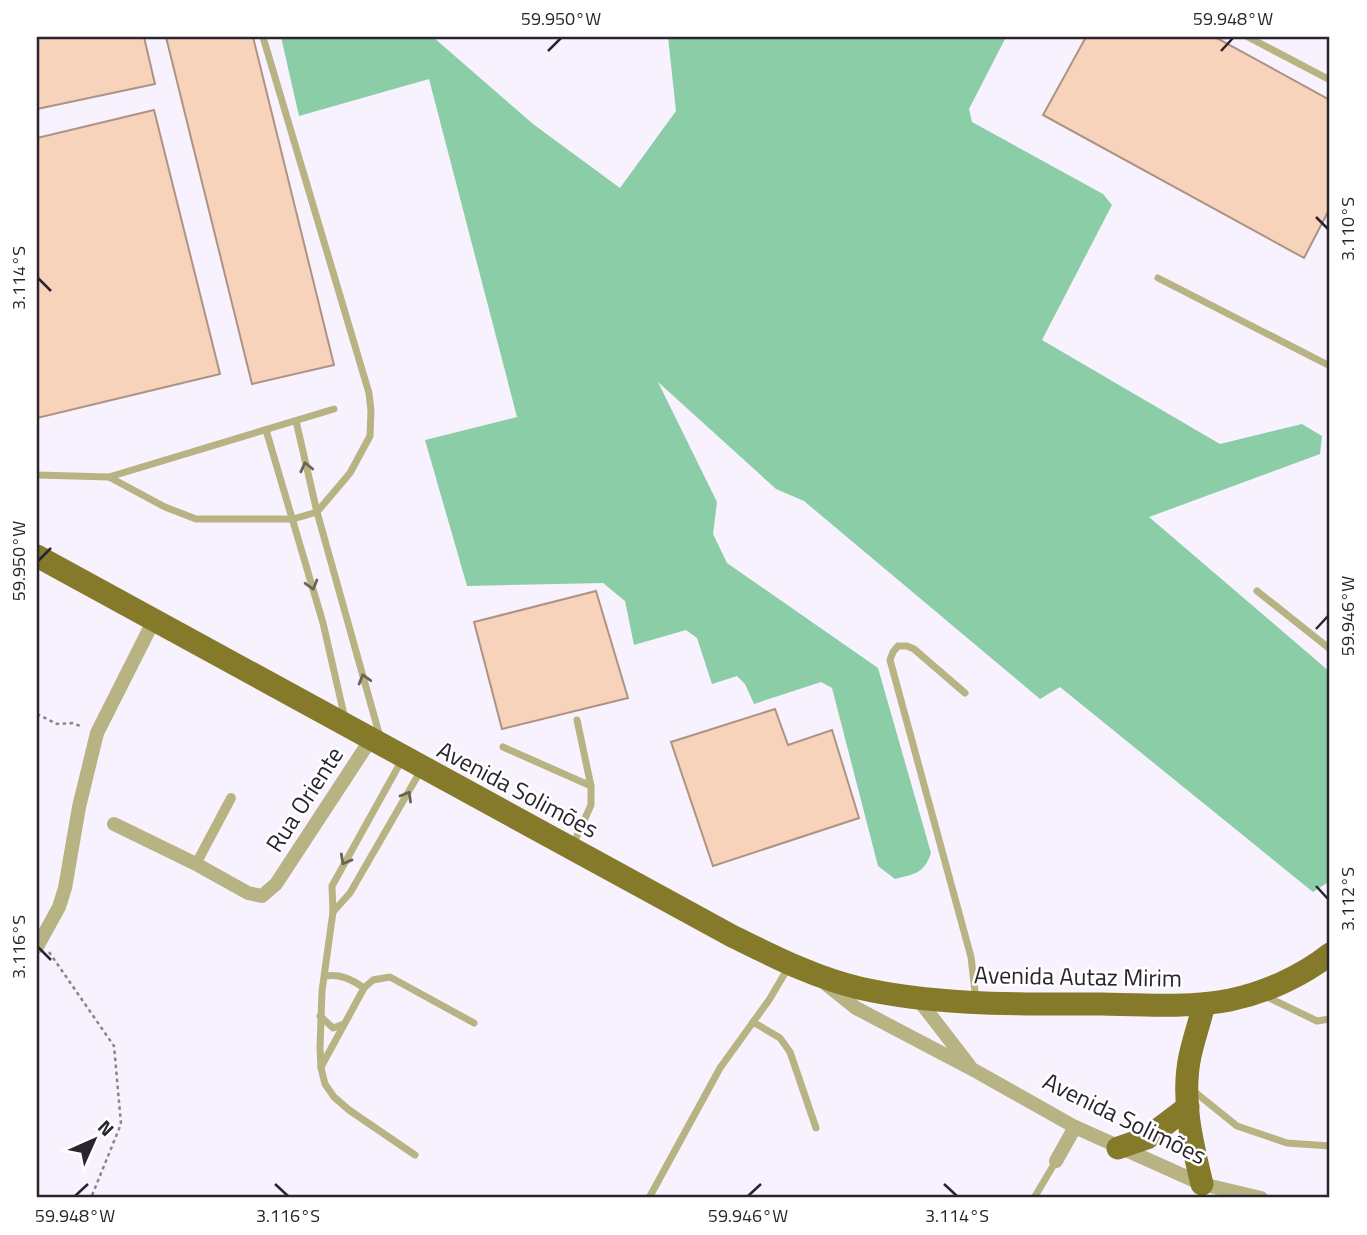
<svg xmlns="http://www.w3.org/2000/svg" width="1367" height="1235" font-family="'Titillium Web',sans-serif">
  <rect width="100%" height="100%" fill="#f7f2fd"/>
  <path fill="#8bcda7" d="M281 37H433L533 124 620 188 676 111 668 37H1006L969 109 972 122 1103 194 1112 205 1042 340 1220 444 1302 424 1322 436 1320 454 1149 517 1330 672V881L1313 892 1060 687 1040 699 804 501 776 489 658 382 717 502 713 534 727 563 878 668 931 853C924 874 914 874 895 879L878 866 832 688 821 682 754 704 745 684 737 676 712 684 697 638 686 630 634 645 625 601 603 583 467 586 425 440 517 417 429 79 299 116Z"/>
  <g fill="#f8d3bc" stroke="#ae9382" stroke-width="2">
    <polygon points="37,37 144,37 155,84 37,109"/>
    <polygon points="166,37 253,37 334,365 252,384"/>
    <polygon points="1086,37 1215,37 1330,100 1330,208 1304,258 1043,115"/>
    <polygon points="154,110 220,374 37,418 37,138"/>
    <polygon points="596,591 628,698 502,729 474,622"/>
    <polygon points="775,709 788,745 832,730 859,818 713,866 671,742"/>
  </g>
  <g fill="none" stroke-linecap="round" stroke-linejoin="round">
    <g stroke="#89848e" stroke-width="2.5" stroke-dasharray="3.5 3.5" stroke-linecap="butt">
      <polyline points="37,714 57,724 72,723 83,727"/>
      <polyline points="49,952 114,1046 121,1124 91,1198"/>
    </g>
    <g stroke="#b8b382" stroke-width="7">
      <polyline points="1248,37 1330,80"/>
      <polyline points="1158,278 1330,366"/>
      <polyline points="296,421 317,512 380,737"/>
      <polyline points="266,430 323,623 345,719"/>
      <polyline points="37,475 109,477 165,507 196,519 293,519 317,512 350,473 370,436 371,411 369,393 263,37"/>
      <polyline points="109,477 334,409"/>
      <polyline points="1257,591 1330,649"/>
      <polyline points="965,693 914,649 907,646 898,646 893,652 890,660 971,957 976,1000"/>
      <polyline points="503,747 591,786"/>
      <polyline points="403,758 332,886 333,912 322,991 320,1048 321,1068 325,1084 334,1097 349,1110 415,1155"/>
      <polyline points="572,847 591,805 591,786 577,720"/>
      <polyline points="333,912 350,893 421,770"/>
      <path d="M325 976C341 974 351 979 364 988L373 980 390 977 474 1023"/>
      <polyline points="1263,995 1317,1021 1330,1019"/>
      <polyline points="320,1016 333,1028 344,1024"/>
      <polyline points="753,1022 780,1038 790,1052 816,1128"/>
      <polyline points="321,1067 364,988"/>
      <polyline points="1191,1089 1237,1126 1287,1143 1330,1146"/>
      <polyline points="649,1198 720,1068 769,1000 788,968"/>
      <polyline points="1034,1198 1056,1161"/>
    </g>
    <polyline stroke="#b8b382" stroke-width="10" points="196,864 231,798"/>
    <g stroke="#b8b382" stroke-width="14">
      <polyline points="114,824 196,864 248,893 262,896 276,884 371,739"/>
      <polyline points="37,947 59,907 65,888 79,807 97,733 154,620"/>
      <polyline points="826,984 856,1008 972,1069 1075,1127 1202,1184 1261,1198"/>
      <polyline points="918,999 969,1065"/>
      <polyline points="1056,1161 1075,1127"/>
    </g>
    <g stroke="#847a2a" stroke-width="23">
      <path d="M37 556 732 936C773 956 813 977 859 988 938 1006 1022 1004 1102 1004 1144 1005 1189 1008 1230 1000 1265 993 1302 976 1330 954"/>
      <polyline points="1118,1148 1147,1138 1188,1107"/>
      <path d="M1202 1184C1192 1143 1181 1099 1190 1056 1194 1038 1200 1021 1204 1004"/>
    </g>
  </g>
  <defs><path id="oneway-chevron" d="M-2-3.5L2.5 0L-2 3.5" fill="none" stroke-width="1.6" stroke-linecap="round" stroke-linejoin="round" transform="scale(1.75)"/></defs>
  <g stroke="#696454">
    <use href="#oneway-chevron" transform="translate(306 467) rotate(-103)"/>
    <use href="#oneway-chevron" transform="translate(312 585) rotate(74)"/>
    <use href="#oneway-chevron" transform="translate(364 679) rotate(-106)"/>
    <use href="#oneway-chevron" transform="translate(407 796) rotate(-60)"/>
    <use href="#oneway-chevron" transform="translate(345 860) rotate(119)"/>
  </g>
  <path fill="none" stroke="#29242e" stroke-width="2.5" d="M548 51 561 38M1221 51 1233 38M1316 217 1328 229M38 278 51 291M38 561 51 548M1316 629 1328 616M1316 886 1328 899M38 947 51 960M275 1184 288 1196M944 1184 957 1196M75 1196 88 1184M748 1196 761 1184"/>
  <g text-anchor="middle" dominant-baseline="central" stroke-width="5" stroke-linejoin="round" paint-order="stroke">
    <g font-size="24" fill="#29242e" stroke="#fff">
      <text transform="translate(518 789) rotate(28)">Avenida Solimões</text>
      <text transform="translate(304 799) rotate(-57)">Rua Oriente</text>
      <text transform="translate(1078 976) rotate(1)">Avenida Autaz Mirim</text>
      <text transform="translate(1125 1118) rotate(26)">Avenida Solimões</text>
    </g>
  </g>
  <rect width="1367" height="1235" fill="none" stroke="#ffffff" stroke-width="77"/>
  <g transform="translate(94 1140) rotate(45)" stroke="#ffffff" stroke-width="5" paint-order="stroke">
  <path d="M0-5L12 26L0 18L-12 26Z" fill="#29242e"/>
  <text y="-10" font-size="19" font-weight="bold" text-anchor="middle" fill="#29242e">N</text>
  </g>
  <rect x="38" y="38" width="1290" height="1158" fill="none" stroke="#29242e" stroke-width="2.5"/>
  <g font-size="18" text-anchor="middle" fill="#29242e">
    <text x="561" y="25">59.950°W</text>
    <text x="1233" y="25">59.948°W</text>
    <text transform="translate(1348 229) rotate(-90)" y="6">3.110°S</text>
    <text transform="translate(19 278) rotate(-90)" y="6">3.114°S</text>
    <text transform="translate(19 561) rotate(-90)" y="6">59.950°W</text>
    <text transform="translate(1348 616) rotate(-90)" y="6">59.946°W</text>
    <text transform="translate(1348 899) rotate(-90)" y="6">3.112°S</text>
    <text transform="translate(19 947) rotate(-90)" y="6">3.116°S</text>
    <text x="75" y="1222">59.948°W</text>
    <text x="288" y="1222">3.116°S</text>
    <text x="748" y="1222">59.946°W</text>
    <text x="957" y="1222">3.114°S</text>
  </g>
</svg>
